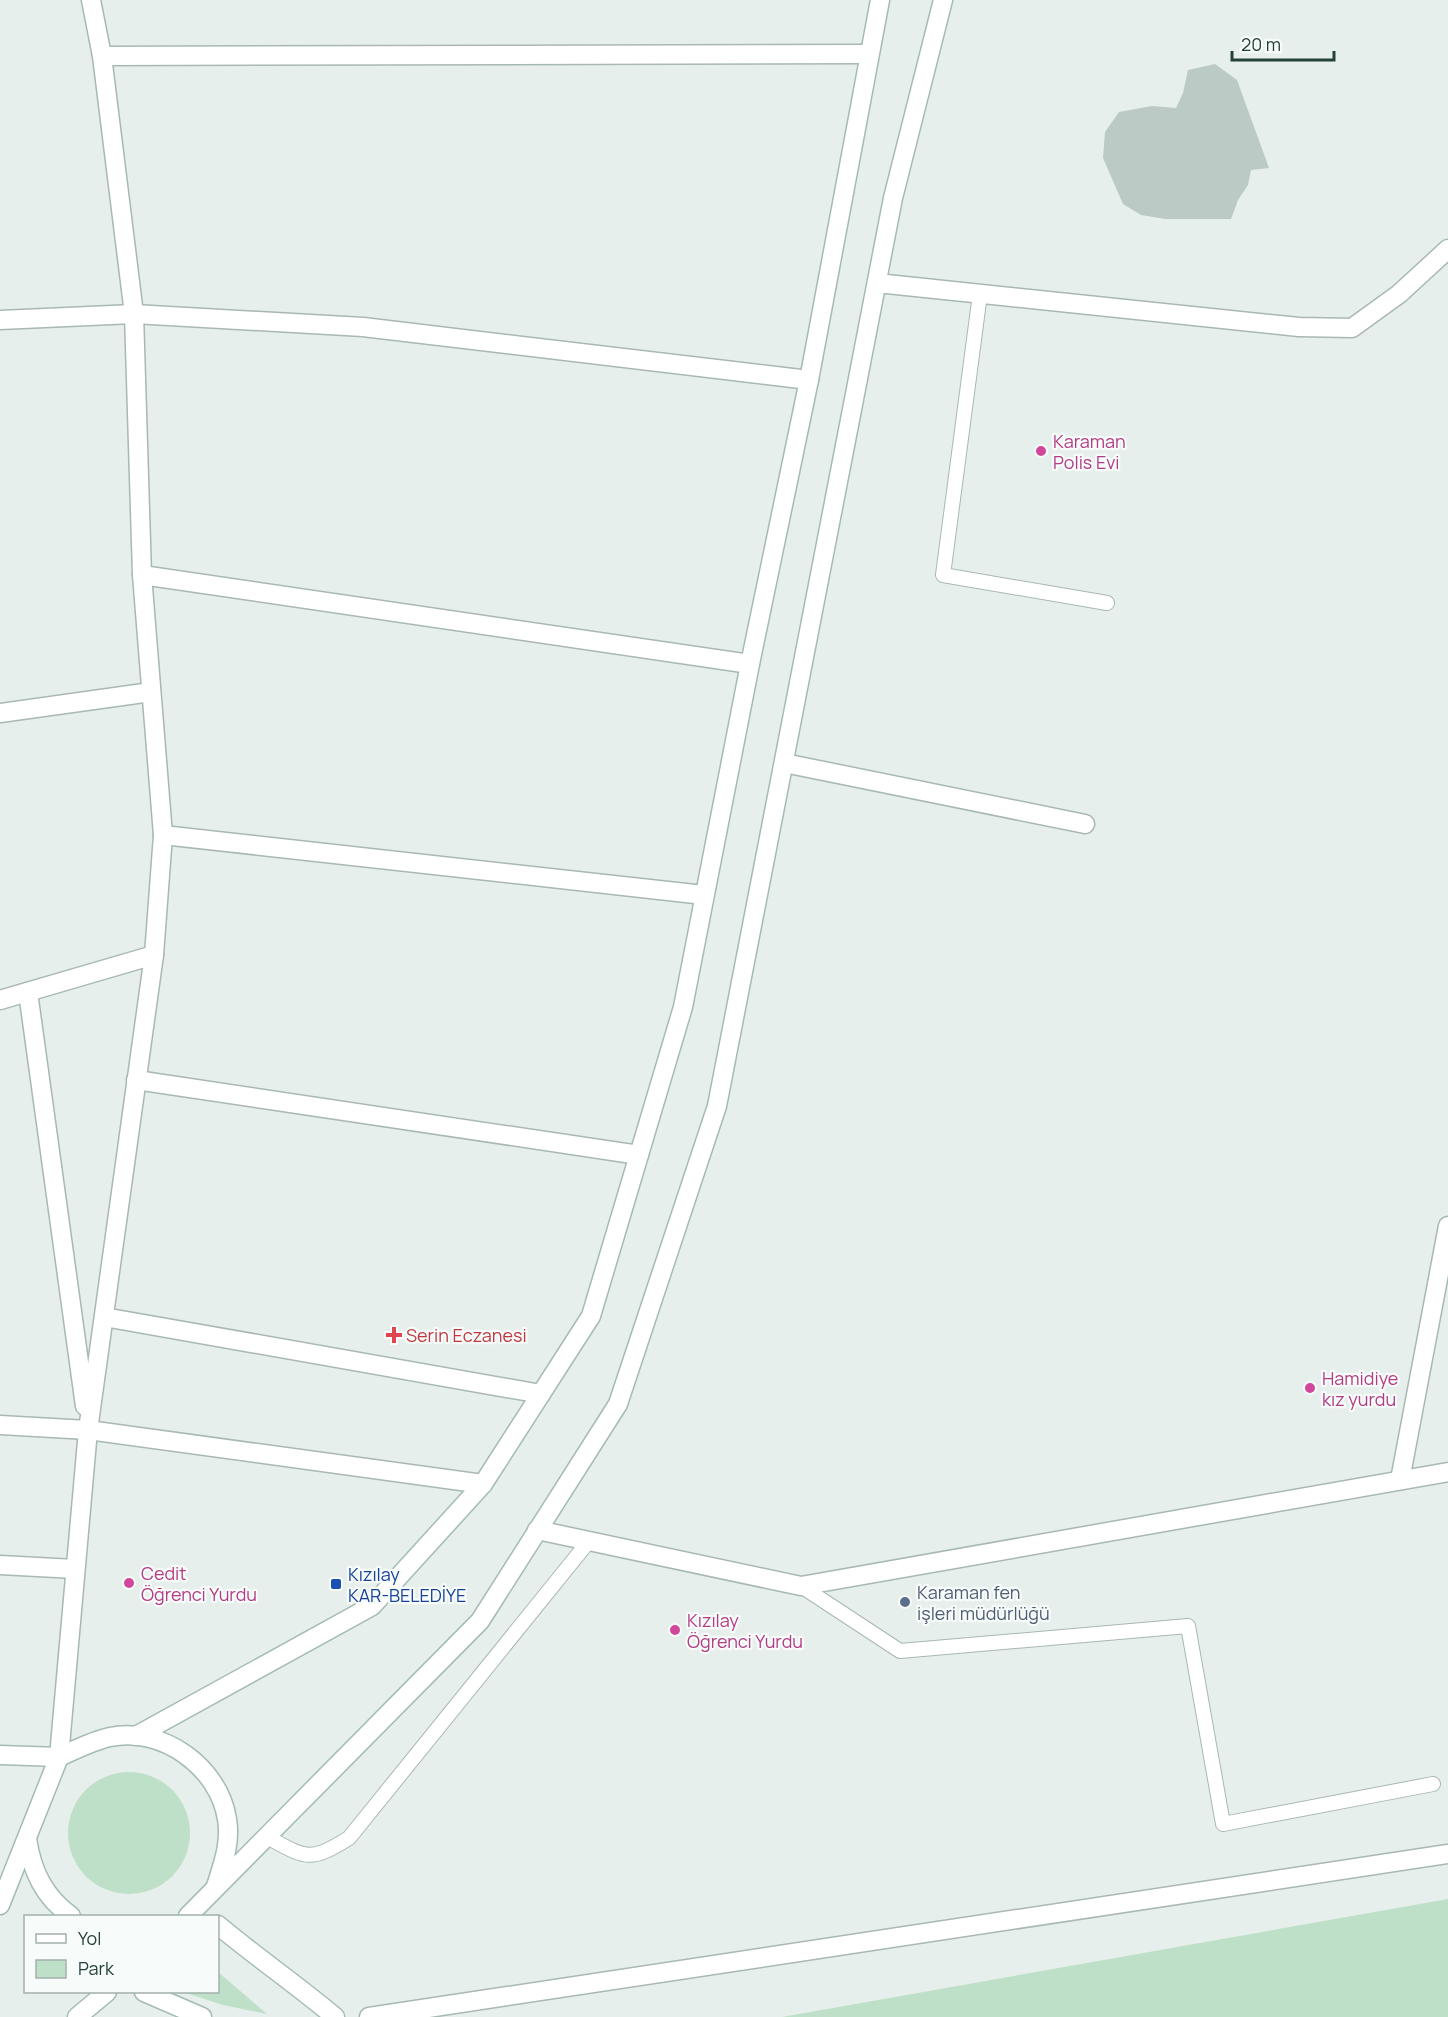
<svg xmlns="http://www.w3.org/2000/svg" width="1448" height="2017" font-family="Manrope,sans-serif">
  <rect width="100%" height="100%" fill="#e6efeb"/>
  <g fill="#bfe0c8">
    <circle cx="129" cy="1833" r="61"/>
    <polygon points="1448,1899 1448,2017 782,2017"/>
    <polygon points="218,1972 267,2014 223,2005 183,1992 218,1992"/>
  </g>
  <polygon fill="#bbcac4" points="1215,64 1237,80 1269,168 1251,170 1248,185 1238,200 1231,219 1165,219 1141,215 1123,204 1103,158 1105,132 1119,112 1152,106 1176,108 1183,93 1188,70"/>
  <g fill="none" stroke-linecap="round" stroke-linejoin="round">
    <g stroke="#a8b8b2" stroke-width="16">
      <g id="service">
        <polyline points="980,294 943,575 1107,603"/>
        <polyline points="801,1586 900,1651 1188,1626 1223,1824 1433,1784"/>
        <path d="M267 1837C306 1858 309 1863 349 1838L589 1541"/>
      </g>
    </g>
    <g stroke="#a8b8b2" stroke-width="21">
      <g id="minor">
        <polyline points="102,56 869,54"/>
        <polyline points="877,283 1299,327 1352,328 1399,294 1448,249"/>
        <polyline points="0,320 134,314 363,327 809,380"/>
        <polyline points="142,575 750,664"/>
        <polyline points="0,713 151,692"/>
        <polyline points="784,763 1085,824"/>
        <polyline points="163,835 704,895"/>
        <polyline points="28,992 85,1406"/>
        <polyline points="0,1000 154,955"/>
        <polyline points="136,1080 639,1155"/>
        <polyline points="104,1317 541,1394"/>
        <polyline points="0,1425 88,1430 483,1484"/>
        <polyline points="1400,1480 1448,1226"/>
        <polyline points="537,1530 801,1586 1448,1472"/>
        <polyline points="0,1565 75,1569"/>
        <polyline points="59,1757 88,1430 154,955 163,835 142,575 134,314 102,56 91,0"/>
      </g>
    </g>
    <g stroke="#a8b8b2" stroke-width="21">
      <polyline id="tertiary" points="369,2017 1448,1854"/>
    </g>
    <g stroke="#a4bbb3" stroke-width="21">
      <g id="secondary">
        <polyline points="136,1736 372,1606 483,1484 591,1316 683,1007 750,664 809,380 880,0"/>
        <polyline points="0,1755 59,1757"/>
        <path d="M27 1839C32 1871 44 1897 71 1916"/>
        <path d="M0 1905 59 1757C75 1750 92 1741 110 1737 162 1726 219 1767 227 1819 231 1843 223 1864 216 1886"/>
        <polyline points="188,1916 480,1621 618,1404 717,1106 893,198 943,0"/>
        <path d="M218 1925C256 1957 297 1985 335 2017"/>
        <polyline points="144,1992 202,2017"/>
        <polyline points="77,2017 107,1992"/>
      </g>
    </g>
    <use href="#service" stroke="#fff" stroke-width="14"/>
    <use href="#minor" stroke="#fff" stroke-width="18"/>
    <use href="#tertiary" stroke="#fff" stroke-width="18"/>
    <use href="#secondary" stroke="#fff" stroke-width="18"/>
  </g>
  <g fill="#d1479c" stroke="#f7fbf9" stroke-width="2">
    <circle cx="1041" cy="451" r="6"/>
    <circle cx="1310" cy="1388" r="6"/>
    <circle cx="129" cy="1583" r="6"/>
    <circle cx="675" cy="1630" r="6"/>
  </g>
  <path fill="#e0444e" stroke="#f7fbf9" stroke-width="2" d="M391 1326h6v6h6v6h-6v6h-6v-6h-6v-6h6z"/>
  <rect fill="#1a4fb4" stroke="#f7fbf9" stroke-width="2" x="330" y="1578" width="12" height="12" rx="3"/>
  <circle fill="#5c6f8a" stroke="#f7fbf9" stroke-width="2" cx="905" cy="1602" r="6"/>
  <g text-anchor="middle" dominant-baseline="central" stroke-width="4.5" stroke-linejoin="round" paint-order="stroke">
    <g font-size="18" fill="#b23c85" stroke="#f7fbf9" text-anchor="start">
      <text x="1053" y="441">Karaman<tspan x="1053" dy="21">Polis Evi</tspan></text>
      <text x="1322" y="1378">Hamidiye<tspan x="1322" dy="21">kız yurdu</tspan></text>
      <text x="141" y="1573">Cedit<tspan x="141" dy="21">Öğrenci Yurdu</tspan></text>
      <text x="687" y="1620">Kızılay<tspan x="687" dy="21">Öğrenci Yurdu</tspan></text>
    </g>
    <g font-size="18" fill="#be3a42" stroke="#f7fbf9" text-anchor="start">
      <text x="406" y="1335">Serin Eczanesi</text>
    </g>
    <g font-size="18" fill="#164399" stroke="#f7fbf9" text-anchor="start">
      <text x="348" y="1574">Kızılay<tspan x="348" dy="21">KAR-BELEDİYE</tspan></text>
    </g>
    <g font-size="18" fill="#4e5e75" stroke="#f7fbf9" text-anchor="start">
      <text x="917" y="1592">Karaman fen<tspan x="917" dy="21">işleri müdürlüğü</tspan></text>
    </g>
  </g>
  <rect x="24" y="1915" width="195" height="78" fill="#f7fbf9" stroke="#a3b1ad" stroke-width="1.5"/>
  <rect x="36" y="1934" width="30" height="9" fill="#ffffff" stroke="#a3b1ad" stroke-width="1.5"/>
  <text x="78" y="1945" font-size="18" fill="#24423a">Yol</text>
  <rect x="36" y="1960" width="30" height="18" fill="#bfe0c8" stroke="#a3b1ad" stroke-width="1.5"/>
  <text x="78" y="1975" font-size="18" fill="#24423a">Park</text>
  <path d="M1232 51v9h102v-9" fill="none" stroke="#24423a" stroke-width="3"/>
  <text x="1241" y="51" font-size="18" fill="#24423a" stroke="#f7fbf9" stroke-width="4.5" paint-order="stroke">20 m</text>
</svg>
